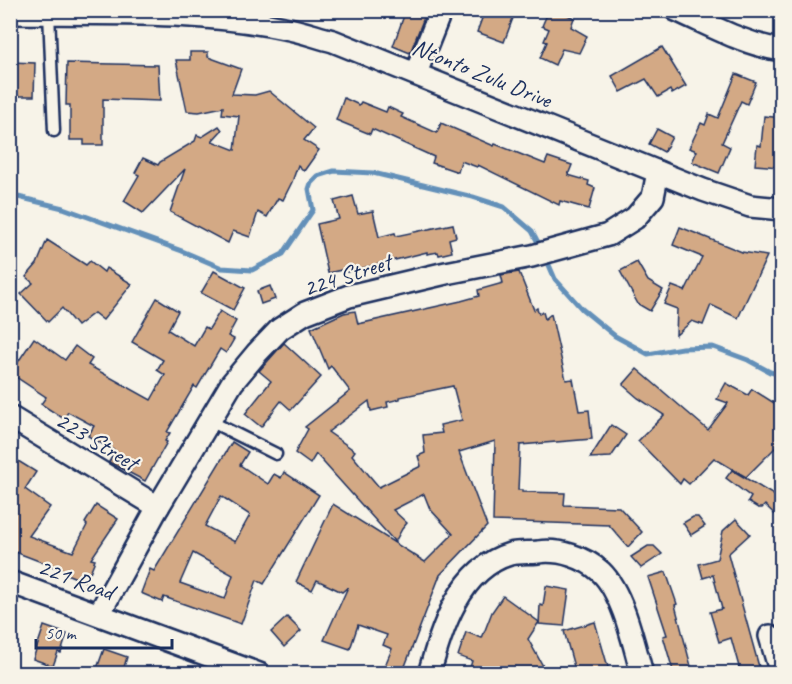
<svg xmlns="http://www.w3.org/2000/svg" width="792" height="684" font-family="Caveat,sans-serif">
  <rect width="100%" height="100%" fill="#f7f3e8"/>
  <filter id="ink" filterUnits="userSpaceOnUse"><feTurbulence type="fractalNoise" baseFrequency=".0167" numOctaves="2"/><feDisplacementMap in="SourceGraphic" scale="12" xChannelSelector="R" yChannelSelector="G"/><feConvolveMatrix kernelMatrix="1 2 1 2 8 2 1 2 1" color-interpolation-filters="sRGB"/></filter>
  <g filter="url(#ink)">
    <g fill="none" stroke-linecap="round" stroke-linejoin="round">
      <g stroke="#6490b9" stroke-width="5">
        <polyline points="10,195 63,208 182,251 222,268 252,270 283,254 313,210 309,189 311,183 318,176 334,171 373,173 473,197 504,207 532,231 542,250"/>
        <polyline points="546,258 555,279 582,309 615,336 648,354 682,348 713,347 748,360 770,372 782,375"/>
      </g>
    </g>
    <g fill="#d3a985" stroke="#1b2f5e" stroke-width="1.5" fill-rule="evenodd">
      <polygon points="406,10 427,10 410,53 393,46"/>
      <polygon points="485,10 516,10 504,42 477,32"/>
      <polygon points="549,10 557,10 574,18 571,27 587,36 579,53 562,49 555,65 540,58 547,42 544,41 549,29 542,26"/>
      <polygon points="662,47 686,86 672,94 670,90 658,97 646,79 621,92 612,76"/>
      <polygon points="190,52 208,52 208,57 241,69 232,94 255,95 269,91 314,128 304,140 319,150 304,171 298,165 292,182 283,200 278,198 267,217 258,212 250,237 233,231 228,243 170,212 185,169 143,213 124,201 139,175 135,173 143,158 158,165 160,162 195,141 197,135 202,137 219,126 222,130 212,141 235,150 239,116 222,114 223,107 199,112 187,111 176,60 190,60"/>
      <polygon points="11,62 35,63 34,96 10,96"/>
      <polygon points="67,63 158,65 160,101 103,99 103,145 84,145 84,140 70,140 70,105 66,105"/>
      <polygon points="736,74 756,82 747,104 741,101 722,143 730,147 719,173 692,162 697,151 689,148 701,123 705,125 709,114 718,118"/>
      <polygon points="344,98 359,105 361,102 386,112 388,107 403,114 401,117 437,133 441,123 494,146 495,144 545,164 548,157 572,165 568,175 589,181 588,185 595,188 589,209 560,201 559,205 478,165 477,167 461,161 458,172 432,163 434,157 372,129 370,134 336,120"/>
      <polygon points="764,116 782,118 779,167 755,165 757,145 761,146"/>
      <polygon points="657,129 672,137 664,152 649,144"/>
      <polygon points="353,196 358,214 373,211 379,237 395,233 396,236 453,224 456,237 449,239 452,252 439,255 438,252 427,254 427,252 347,272 346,269 328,273 317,224 339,219 334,201"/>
      <polygon points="680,227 742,252 767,256 738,318 711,305 703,325 692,321 676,335 677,309 664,304 672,286 685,291 702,257 673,245"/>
      <polygon points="47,240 86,265 90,261 104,272 106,268 132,284 103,320 94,313 77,326 62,308 48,322 21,294 33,283 26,277 37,264"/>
      <polygon points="637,262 648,281 663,290 650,311 638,304 620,271"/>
      <polygon points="214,271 245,288 233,310 201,293"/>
      <path d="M519 272 534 310 537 308 539 314 543 312 545 319 551 314 566 380 573 379 579 411 589 410 592 439 520 445 518 490H522V492L565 493 564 505 619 507 642 532 628 547 609 525 493 521 495 441 459 452 487 526 440 575 402 674H392L383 670 392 649 383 645 387 635 358 625 350 649 324 640 348 587 342 592 317 580 312 590 296 582 333 504 425 562 453 534 430 509 424 494 393 510 407 523 402 529 395 542 316 454 310 464 295 453 308 429 305 427 350 391 331 366 328 369 311 328 344 313 355 311 358 324 461 301 479 296 478 290 503 283 501 275ZM453 386 462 420 440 425 442 433 423 435 425 453 418 456 421 466 379 487 352 455 355 451 328 432 369 401 371 411 388 407 387 402 400 399V397Z"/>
      <polygon points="270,286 275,299 261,304 257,291"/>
      <polygon points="157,298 178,311 168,330 194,346 205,327 209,329 220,311 236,321 228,336 234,339 226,353 220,349 197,388 194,386 167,432 170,433 165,441 167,442 145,481 109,462 115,451 88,436 94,426 68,412 64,419 41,404 46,397 10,373 10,357 18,362 34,338 65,360 75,346 92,359 88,365 151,400 165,375 157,370 163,360 132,342"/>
      <polygon points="284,343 321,377 291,410 281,401 261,427 245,414 271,381 259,371"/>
      <polygon points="637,369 708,430 728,403 717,399 726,383 748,395 752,389 782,408 782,441 746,477 714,458 689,484 683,479 680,484 638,441 664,415 638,398 623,385"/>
      <polygon points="611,425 626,435 611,457 590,458"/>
      <path d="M232 442 248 452 240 465 268 484 274 474 281 478 284 472 319 495 264 584 257 580 241 624 164 597 162 602 141 593 150 569 154 571ZM221 496 250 515 235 542 205 526ZM193 553 233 575 225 599 180 583Z"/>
      <polygon points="10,456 36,472 25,489 50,507 29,536 73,552 87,525 85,523 96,505 118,519 91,559 95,560 86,582 64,573 65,571 10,550"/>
      <polygon points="732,470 782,500 782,521 765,505 762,508 758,508 748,502 751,497 726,478"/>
      <polygon points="693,517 698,517 705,526 691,535 683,523"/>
      <polygon points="736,519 750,534 728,554 761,674 741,674 731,638 719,642 710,612 722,609 713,575 703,578 699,564 717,559 723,531"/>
      <polygon points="648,546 654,546 662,554 641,568 631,557"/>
      <polygon points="666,572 677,604 675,605 693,674 674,674 663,636 667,635 648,577"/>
      <polygon points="546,586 569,590 564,626 539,624 540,605 543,606"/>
      <polygon points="503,596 539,622 528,639 544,668 533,674 468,674 472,661 458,656 466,632 482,638 492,612"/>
      <polygon points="287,617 301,631 284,647 271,632"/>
      <polygon points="595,622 610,674 576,674 564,631"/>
      <polygon points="44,626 67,634 61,653 58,652 53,666 33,659"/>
      <polygon points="104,649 127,657 122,674 95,674"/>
    </g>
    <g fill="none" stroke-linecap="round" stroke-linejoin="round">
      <g stroke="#1b2f5e" stroke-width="15">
        <g id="lane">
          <polyline points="49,13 54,131"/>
          <polyline points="210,421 276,454"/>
        </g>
      </g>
      <g stroke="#1b2f5e" stroke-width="26">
        <g id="street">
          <path d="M676 10C710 25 745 45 782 50"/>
          <path d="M10 13C99 14 198 10 284 28 301 31 317 37 333 41L703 190 750 206 782 209"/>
          <polyline points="416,73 441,10"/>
          <polyline points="10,417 158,507"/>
          <polyline points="10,582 259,674"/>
          <polyline points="99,614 158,507 232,383 257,353 280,329 305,313 349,296 446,273 532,256 608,235 635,218 653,197 658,172"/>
          <polyline points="770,636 781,674"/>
          <path d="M429 674C442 629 459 569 510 554 519 552 529 553 538 552 559 549 585 557 601 572 623 593 634 645 642 674"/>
        </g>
      </g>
      <use href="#lane" stroke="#f7f3e8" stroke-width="10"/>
      <use href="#street" stroke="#f7f3e8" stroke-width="21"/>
    </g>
  </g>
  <g text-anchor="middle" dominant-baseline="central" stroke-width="4.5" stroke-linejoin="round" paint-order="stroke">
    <g font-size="24" fill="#1b2f5e" stroke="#f7f3e8">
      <text transform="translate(482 73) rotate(22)">Ntonto Zulu Drive</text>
      <text transform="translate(347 275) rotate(-18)">224 Street</text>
      <text transform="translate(97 441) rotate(31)">223 Street</text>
      <text transform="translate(76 579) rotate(20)">221 Road</text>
    </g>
  </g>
  <rect width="792" height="684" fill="none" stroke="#f7f3e8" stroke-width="36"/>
  <rect x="18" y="18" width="756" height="648" fill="none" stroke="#1b2f5e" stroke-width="2" filter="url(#ink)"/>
  <path d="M36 639v9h136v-9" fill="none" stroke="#1b2f5e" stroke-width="3"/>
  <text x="45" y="639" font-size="18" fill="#1b2f5e" stroke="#f7f3e8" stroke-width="4.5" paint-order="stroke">50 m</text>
</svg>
